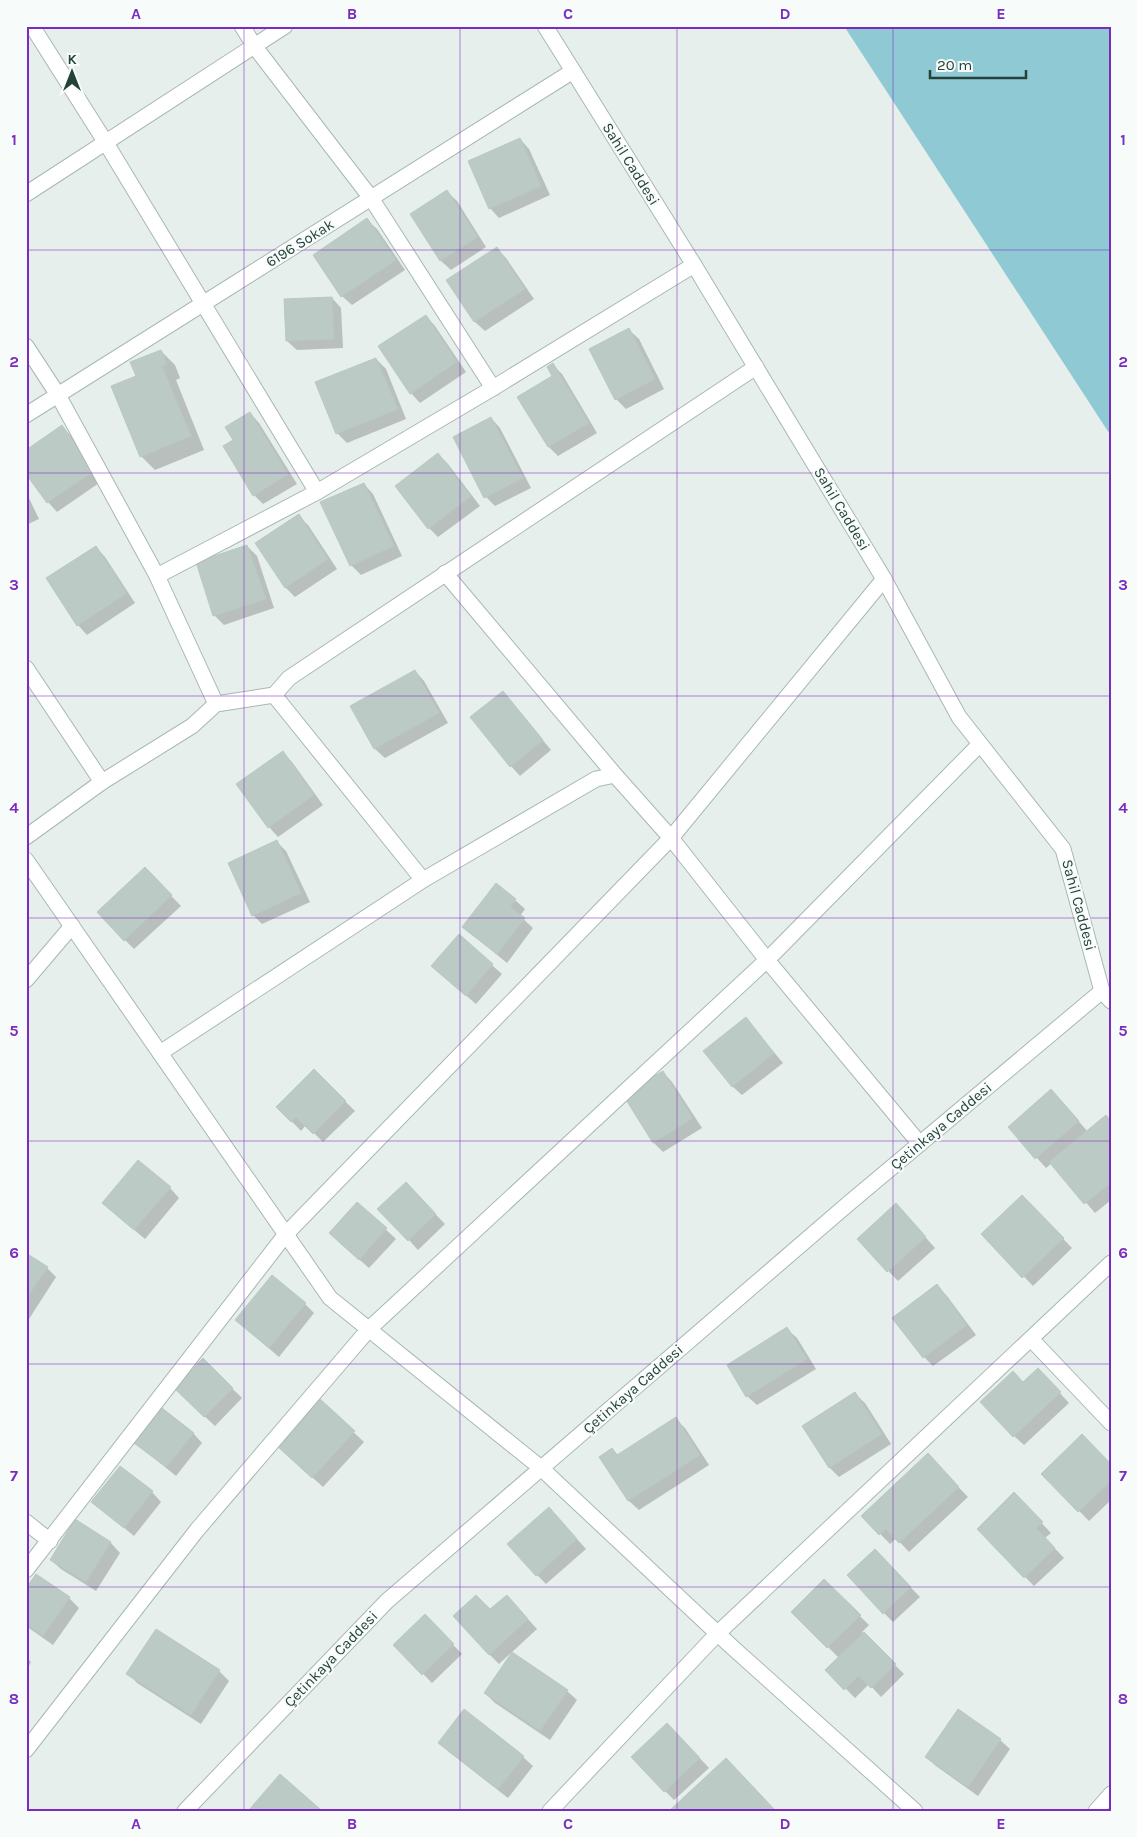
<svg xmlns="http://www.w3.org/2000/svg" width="1137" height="1837" font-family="Karla,sans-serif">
  <rect width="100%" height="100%" fill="#e6efeb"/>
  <polygon fill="#8ec9d4" points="844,26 1111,26 1111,436"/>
  <g fill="#0003">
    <polygon points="520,139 529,149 550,195 499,218 490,208"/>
    <polygon points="447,192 457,201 486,247 451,270 441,261 411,215"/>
    <polygon points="367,220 377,229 405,270 352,305 342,296"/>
    <polygon points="497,249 506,258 534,299 485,331 475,322 448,280"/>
    <polygon points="332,298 341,308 343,348 297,350 287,341"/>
    <polygon points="426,316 435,326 466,372 420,403 411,393"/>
    <polygon points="629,330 639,339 664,389 626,409 616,399"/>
    <polygon points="161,351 175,365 180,378 176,380 204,450 155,470 141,456 138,376"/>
    <polygon points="376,359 386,369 406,419 347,443 337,433"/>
    <polygon points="553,365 562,374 597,433 558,456 549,447 519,398 554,376"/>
    <polygon points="250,413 259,423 297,484 263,504 254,495 234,440"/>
    <polygon points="491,418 500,428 531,488 495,506 486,497"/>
    <polygon points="62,427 71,436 102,481 57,512 48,502"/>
    <polygon points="438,454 448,464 480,506 438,537 429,528"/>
    <polygon points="364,484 373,494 402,556 361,575 351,565"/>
    <polygon points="26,492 39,519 26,525"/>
    <polygon points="298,516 308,525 337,569 295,597 285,587"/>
    <polygon points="247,546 257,556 274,608 224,625 214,615"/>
    <polygon points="96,547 105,557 135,603 87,635 78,625"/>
    <polygon points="415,671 424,681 448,723 385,758 375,749 352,707"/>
    <polygon points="503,692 551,750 520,776 511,766"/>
    <polygon points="283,753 292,762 323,805 278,837 269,827"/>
    <polygon points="277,842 286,851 310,902 262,924 253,915"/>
    <polygon points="145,869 181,906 134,949 98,913"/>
    <polygon points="515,900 525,909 520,916 533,928 507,963 463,927"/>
    <polygon points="459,936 502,974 476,1004 442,975"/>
    <polygon points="746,1019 783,1063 742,1095 732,1086"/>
    <polygon points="314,1071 355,1111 323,1142 306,1125 301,1131 278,1107"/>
    <polygon points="663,1072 672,1082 702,1128 663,1152 654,1143 625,1096"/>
    <polygon points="1061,1101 1088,1132 1111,1122 1111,1200 1095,1213 1052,1163 1046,1168 1009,1127"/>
    <polygon points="406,1184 445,1224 418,1250 409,1240"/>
    <polygon points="170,1188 179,1198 145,1239 113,1212"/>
    <polygon points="1022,1196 1072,1248 1033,1286 983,1234"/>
    <polygon points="357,1203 396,1239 369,1268 340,1243"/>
    <polygon points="905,1214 935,1248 898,1281 858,1239"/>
    <polygon points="26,1254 47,1268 56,1277 29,1319 26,1317"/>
    <polygon points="937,1286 947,1296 976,1335 933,1366 924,1357"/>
    <polygon points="305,1304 314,1313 279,1357 236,1320"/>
    <polygon points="787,1329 797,1338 816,1369 757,1405 747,1396"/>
    <polygon points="203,1360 242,1398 215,1426 185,1398"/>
    <polygon points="1047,1379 1069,1403 1024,1445 1014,1436 1024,1383"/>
    <polygon points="855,1394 865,1403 891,1444 839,1477 829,1467"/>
    <polygon points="320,1401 364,1442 323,1487 288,1455"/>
    <polygon points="675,1419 685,1428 709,1465 639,1510 629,1501 600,1457 612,1449 619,1456"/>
    <polygon points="193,1433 202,1443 176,1476 136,1443"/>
    <polygon points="937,1465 968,1497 909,1552 896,1538 890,1544 863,1516"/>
    <polygon points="1111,1465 1111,1500 1089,1521 1043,1474"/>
    <polygon points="152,1492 161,1502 134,1536 93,1502"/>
    <polygon points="1014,1494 1051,1533 1045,1538 1064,1558 1034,1586 978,1529"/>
    <polygon points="558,1518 586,1549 546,1584 537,1575"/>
    <polygon points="76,1521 111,1543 120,1553 96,1591 61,1569 51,1560"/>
    <polygon points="884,1560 920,1597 893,1622 884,1613"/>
    <polygon points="36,1575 69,1598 79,1608 53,1645 26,1626 26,1590"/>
    <polygon points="824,1581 869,1625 862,1632 904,1674 881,1697 869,1684 855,1698 827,1670 839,1658 793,1612"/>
    <polygon points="516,1606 537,1629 499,1664 489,1654 490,1611"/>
    <polygon points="425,1616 462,1654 432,1683 395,1645"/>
    <polygon points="157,1630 219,1671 229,1681 201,1724 137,1683 128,1673"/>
    <polygon points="26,1657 31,1662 26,1671"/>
    <polygon points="567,1691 577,1700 550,1740 495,1703 485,1693"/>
    <polygon points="677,1734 709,1768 674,1800 665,1791"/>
    <polygon points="1000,1740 1010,1749 978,1796 936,1766 926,1757"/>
    <polygon points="439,1742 523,1757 533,1766 508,1798 449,1752"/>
  </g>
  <g fill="#bbcac4" stroke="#b8c9c2">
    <polygon points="520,138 541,186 489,209 468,161"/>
    <polygon points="447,190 478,237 440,261 410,214"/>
    <polygon points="367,218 396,260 341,297 313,255"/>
    <polygon points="497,247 525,289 474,322 446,280"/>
    <polygon points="332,297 334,339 286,341 284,299"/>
    <polygon points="426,315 457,362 410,394 378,346"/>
    <polygon points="629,328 655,379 615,400 589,349"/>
    <polygon points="161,350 167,364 162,366 191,436 140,457 111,386 136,376 130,362"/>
    <polygon points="376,358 398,409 336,434 315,382"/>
    <polygon points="553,363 589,423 548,447 517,397 552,376 547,367"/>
    <polygon points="250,412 288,474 253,496 223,446 233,440 225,427"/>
    <polygon points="491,417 523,478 484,498 453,437"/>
    <polygon points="62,425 94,471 47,503 26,474 26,450"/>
    <polygon points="438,453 471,496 428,529 395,486"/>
    <polygon points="364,483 394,546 350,566 320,502"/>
    <polygon points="299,514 328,559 285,588 255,543"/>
    <polygon points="247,545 266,599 213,616 196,562"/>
    <polygon points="96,546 127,593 77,626 46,578"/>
    <polygon points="415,670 439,713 374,749 350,706"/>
    <polygon points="503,691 543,740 510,767 470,717"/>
    <polygon points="283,751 314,795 268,828 236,784"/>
    <polygon points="277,840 301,893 252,916 228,863"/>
    <polygon points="145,867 172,895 124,941 97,912"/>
    <polygon points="496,883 516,899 510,907 525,918 497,954 462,927"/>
    <polygon points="459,934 493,964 466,996 431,966"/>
    <polygon points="746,1017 774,1053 732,1087 703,1051"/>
    <polygon points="314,1069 346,1101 313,1134 296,1117 291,1122 276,1107"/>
    <polygon points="663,1071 693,1118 653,1143 623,1095"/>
    <polygon points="1051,1089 1079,1121 1035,1159 1008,1127"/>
    <polygon points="1106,1115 1111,1121 1111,1183 1084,1204 1049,1162"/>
    <polygon points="138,1160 171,1187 134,1230 102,1203"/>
    <polygon points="406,1182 436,1214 408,1241 377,1209"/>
    <polygon points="1022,1195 1064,1238 1022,1278 981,1234"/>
    <polygon points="357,1202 387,1228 359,1260 329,1233"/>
    <polygon points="896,1203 926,1237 887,1272 857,1239"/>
    <polygon points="26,1253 48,1267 26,1299"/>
    <polygon points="272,1275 306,1303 269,1348 235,1320"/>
    <polygon points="937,1284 967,1325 923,1358 892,1318"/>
    <polygon points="787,1327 807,1359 746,1397 727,1365"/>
    <polygon points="203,1358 233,1388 204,1417 174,1388"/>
    <polygon points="1038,1368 1061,1392 1013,1437 980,1402 1013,1371 1023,1382"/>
    <polygon points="855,1392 882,1434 829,1468 802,1426"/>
    <polygon points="320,1399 355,1431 312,1478 277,1446"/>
    <polygon points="162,1408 194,1433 166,1467 134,1443"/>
    <polygon points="676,1417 700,1455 628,1501 599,1457 612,1448 617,1455"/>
    <polygon points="1082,1434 1111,1464 1111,1481 1078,1512 1041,1474"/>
    <polygon points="928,1453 959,1487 899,1543 886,1529 879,1535 861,1516"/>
    <polygon points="120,1466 153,1491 124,1528 91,1502"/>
    <polygon points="1014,1492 1043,1522 1036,1528 1055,1548 1024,1578 977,1529"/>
    <polygon points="549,1507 577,1539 536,1576 507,1544"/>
    <polygon points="75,1519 111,1542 86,1582 50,1560"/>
    <polygon points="875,1549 911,1587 883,1614 847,1575"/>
    <polygon points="36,1574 70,1597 43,1636 26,1624 26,1588"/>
    <polygon points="824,1579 861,1615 827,1648 791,1612"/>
    <polygon points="476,1595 490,1609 507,1595 528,1619 489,1655 453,1616"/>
    <polygon points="425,1614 454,1644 422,1675 393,1645"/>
    <polygon points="156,1629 220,1670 191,1715 126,1674"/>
    <polygon points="864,1632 896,1664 871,1688 858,1676 844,1690 825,1670"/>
    <polygon points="512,1652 568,1690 540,1731 484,1693"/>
    <polygon points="464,1709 524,1756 498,1789 438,1743"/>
    <polygon points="958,1709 1001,1739 968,1787 925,1757"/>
    <polygon points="667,1723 700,1758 664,1792 631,1757"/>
    <polygon points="726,1758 774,1809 773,1811 669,1811"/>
    <polygon points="280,1774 320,1809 319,1811 248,1811"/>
  </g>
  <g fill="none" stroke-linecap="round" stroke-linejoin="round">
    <g stroke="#a8b8b2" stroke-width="17">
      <g id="minor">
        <polyline points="32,26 106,143 317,492"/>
        <polyline points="242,26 255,47 371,198 493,388"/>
        <polyline points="545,26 694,265 884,579 959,717 1063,849 1102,991 1111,1001"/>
        <polyline points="26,194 285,26"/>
        <polyline points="26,346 58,395 157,576 216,704"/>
        <polyline points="26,415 573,71"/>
        <polyline points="445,573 615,775 671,838 767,960 920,1144"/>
        <polyline points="157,576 317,492 493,388 694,265"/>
        <polyline points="26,668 102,782"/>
        <polyline points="274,695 423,880"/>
        <polyline points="26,837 102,782 192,726 216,704 274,695 289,678 756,367"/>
        <polyline points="26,860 330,1298 541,1468 732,1647 915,1811"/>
        <polyline points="26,980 72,926"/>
        <polyline points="160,1053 423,880 596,779 615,775"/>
        <polyline points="1031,1339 1111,1423"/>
        <polyline points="26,1522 50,1541"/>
        <polyline points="26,1570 286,1234 671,838 884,579"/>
        <polyline points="26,1750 197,1530 369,1329 767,960 980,744"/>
        <polyline points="185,1811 387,1601 848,1204 1102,991"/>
        <polyline points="550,1811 717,1634 1111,1263"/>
        <polyline points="1096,1811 1111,1794"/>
      </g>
    </g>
    <use href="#minor" stroke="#fff" stroke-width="15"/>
  </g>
  <path fill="none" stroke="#7b2cbf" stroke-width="1" stroke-opacity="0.55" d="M244 26V1811M460 26V1811M677 26V1811M893 26V1811M26 250H1111M26 473H1111M26 696H1111M26 918H1111M26 1141H1111M26 1364H1111M26 1587H1111"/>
  <g text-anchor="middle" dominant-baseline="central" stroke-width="4.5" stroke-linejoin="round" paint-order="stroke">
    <g font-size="15" fill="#24423a" stroke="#f7fbf9">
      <text transform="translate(631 164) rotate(58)">Sahil Caddesi</text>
      <text transform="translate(300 243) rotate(-32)">6196 Sokak</text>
      <text transform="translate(842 509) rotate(59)">Sahil Caddesi</text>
      <text transform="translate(1079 905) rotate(75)">Sahil Caddesi</text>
      <text transform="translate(941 1126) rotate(-40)">Çetinkaya Caddesi</text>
      <text transform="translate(633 1389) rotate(-41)">Çetinkaya Caddesi</text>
      <text transform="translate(331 1659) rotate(-46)">Çetinkaya Caddesi</text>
    </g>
  </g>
  <rect width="1137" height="1837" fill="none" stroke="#f7fbf9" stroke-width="55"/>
  <g transform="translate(72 72)" stroke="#f7fbf9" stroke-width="4" paint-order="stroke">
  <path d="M0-4L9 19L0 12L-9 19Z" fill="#24423a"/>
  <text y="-8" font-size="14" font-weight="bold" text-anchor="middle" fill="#24423a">K</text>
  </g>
  <path d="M930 70v8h96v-8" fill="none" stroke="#24423a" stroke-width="2.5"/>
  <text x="937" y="70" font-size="15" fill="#24423a" stroke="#f7fbf9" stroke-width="4" paint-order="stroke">20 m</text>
  <rect x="28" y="28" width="1082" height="1782" fill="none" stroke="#7b2cbf" stroke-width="2"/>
  <g font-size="16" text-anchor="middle" font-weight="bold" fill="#7b2cbf">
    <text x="136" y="19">A</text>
    <text x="352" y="19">B</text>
    <text x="568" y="19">C</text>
    <text x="785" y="19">D</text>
    <text x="1001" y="19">E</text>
    <text x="14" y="145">1</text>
    <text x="1123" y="145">1</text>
    <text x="14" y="367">2</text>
    <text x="1123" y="367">2</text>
    <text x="14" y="590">3</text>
    <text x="1123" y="590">3</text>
    <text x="14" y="813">4</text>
    <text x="1123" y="813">4</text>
    <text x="14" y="1036">5</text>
    <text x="1123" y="1036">5</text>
    <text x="14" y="1258">6</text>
    <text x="1123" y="1258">6</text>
    <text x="14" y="1481">7</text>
    <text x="1123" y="1481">7</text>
    <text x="14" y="1704">8</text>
    <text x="1123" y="1704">8</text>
    <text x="136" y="1829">A</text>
    <text x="352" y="1829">B</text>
    <text x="568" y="1829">C</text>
    <text x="785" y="1829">D</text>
    <text x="1001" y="1829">E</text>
  </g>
</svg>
